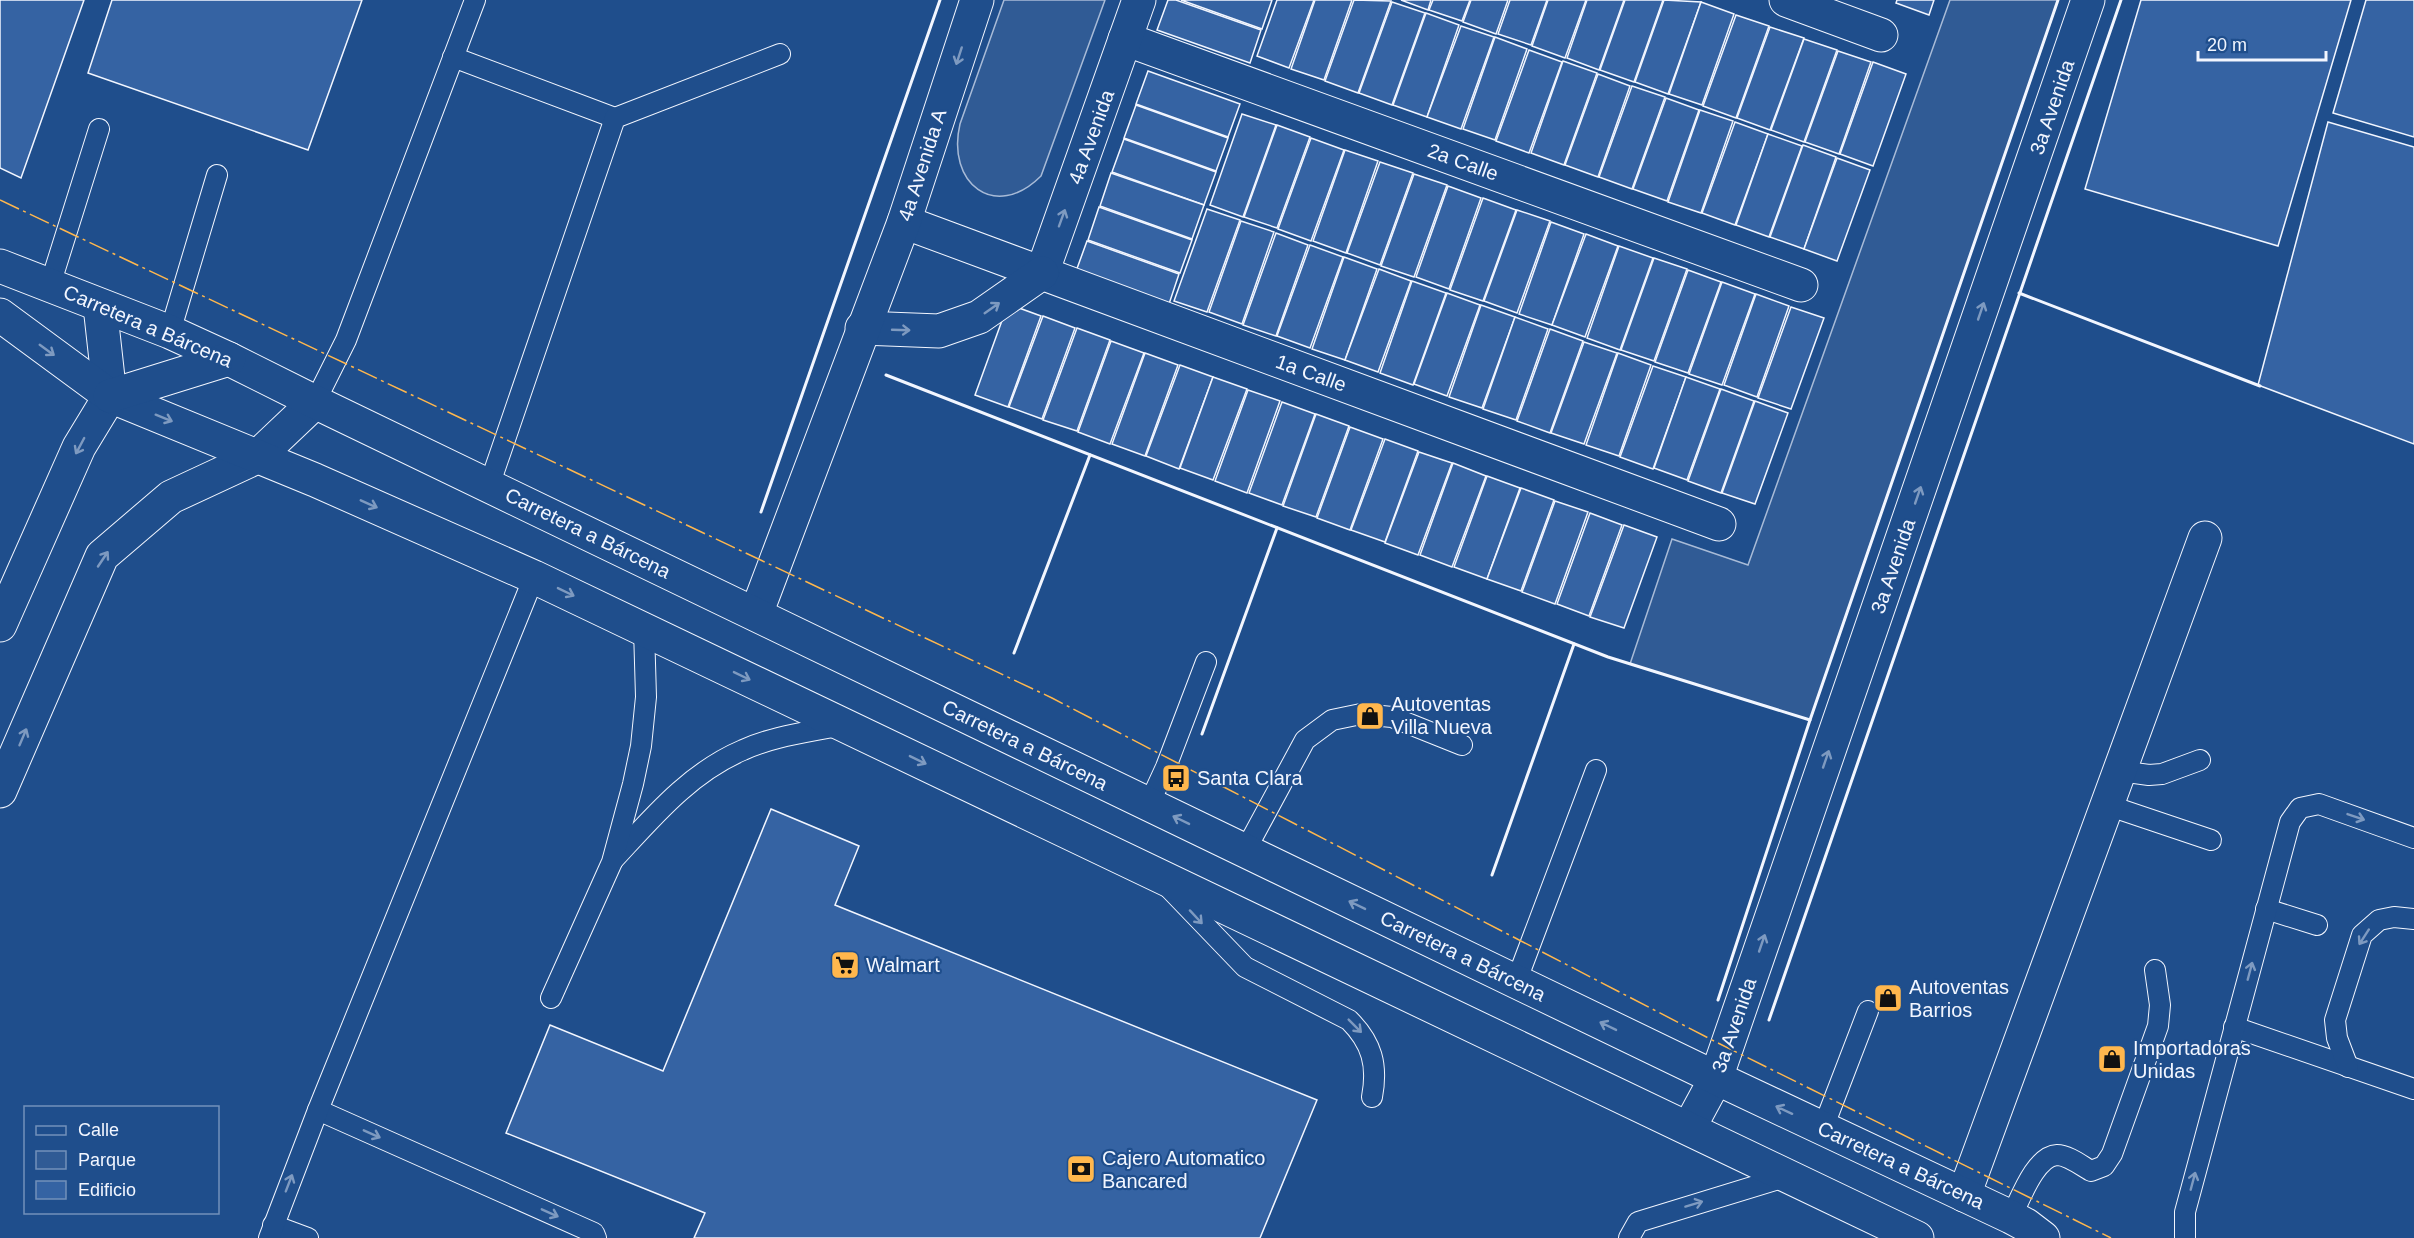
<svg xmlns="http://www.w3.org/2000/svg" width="2414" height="1238" font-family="Arial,sans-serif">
  <rect width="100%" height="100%" fill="#1f4e8c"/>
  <g fill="#305b95" stroke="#a8bbd7" stroke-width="1.5">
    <path d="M1004 0H1105L1041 176C995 222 946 183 960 124Z"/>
    <polygon points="1950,0 2058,0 1810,720 1630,664 1672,539 1748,565"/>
  </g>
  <g fill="#3563a3" stroke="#f2f6ff" stroke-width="1.5">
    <polygon points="0,0 84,0 21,178 0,168"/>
    <polygon points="112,0 362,0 308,150 88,73"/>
    <polygon points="1168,0 1176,0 1261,30 1250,63 1157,30"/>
    <polygon points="1181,0 1272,0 1262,29"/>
    <polygon points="1277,0 1314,0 1289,68 1257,56"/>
    <polygon points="1315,0 1352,0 1324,80 1291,69"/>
    <polygon points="1354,0 1391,1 1358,93 1325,81"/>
    <polygon points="1401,0 1431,0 1428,10"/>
    <polygon points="1433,0 1470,0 1462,21 1429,10"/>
    <polygon points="1471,0 1508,0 1496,34 1463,22"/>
    <polygon points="1510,0 1547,0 1531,45 1498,34"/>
    <polygon points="1548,0 1586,0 1565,58 1532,46"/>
    <polygon points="1587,0 1624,0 1599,70 1567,58"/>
    <polygon points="1625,0 1663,0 1634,82 1600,70"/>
    <polygon points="1664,0 1701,2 1668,94 1635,82"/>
    <polygon points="1897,0 1934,0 1929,15 1896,3"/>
    <polygon points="2141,0 2351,0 2278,246 2085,189"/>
    <polygon points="2366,0 2414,0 2414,137 2333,113"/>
    <polygon points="1392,2 1425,13 1392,105 1359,93"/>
    <polygon points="1701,2 1734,14 1702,105 1669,94"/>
    <polygon points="1426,13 1459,25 1427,117 1393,105"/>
    <polygon points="1736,15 1769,26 1736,118 1703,106"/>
    <polygon points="1461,26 1494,37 1461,129 1427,117"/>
    <polygon points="1770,27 1804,38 1770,130 1737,118"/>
    <polygon points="1495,37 1527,49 1495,140 1463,129"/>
    <polygon points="1804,39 1837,50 1804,142 1771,130"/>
    <polygon points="1529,50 1562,62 1529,153 1496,141"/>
    <polygon points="1838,51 1871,62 1839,154 1805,142"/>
    <polygon points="1563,61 1597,73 1564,165 1531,153"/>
    <polygon points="1873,62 1906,74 1873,166 1840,154"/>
    <polygon points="1148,71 1240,104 1228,137 1136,104"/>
    <polygon points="1598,74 1630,86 1598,177 1565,165"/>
    <polygon points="1632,86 1665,97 1632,189 1599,177"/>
    <polygon points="1666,98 1699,110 1667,201 1633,189"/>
    <polygon points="1136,105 1228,138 1216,171 1124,138"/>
    <polygon points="1700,110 1733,121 1701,213 1668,202"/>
    <polygon points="1242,114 1276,125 1243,217 1210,205"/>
    <polygon points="1735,122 1768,134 1735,225 1702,213"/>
    <polygon points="2328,122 2414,147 2414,444 2258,385"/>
    <polygon points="1277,125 1310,137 1277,228 1244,217"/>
    <polygon points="1768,134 1802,146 1769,237 1736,225"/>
    <polygon points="1311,138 1344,150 1311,241 1278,229"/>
    <polygon points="1124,139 1216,172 1204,205 1112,172"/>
    <polygon points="1803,145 1836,157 1804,249 1770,237"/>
    <polygon points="1345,150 1378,161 1346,253 1313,241"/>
    <polygon points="1837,158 1870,170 1837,261 1804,249"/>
    <polygon points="1380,162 1413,173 1380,265 1347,253"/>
    <polygon points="1111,173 1204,205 1192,239 1100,206"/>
    <polygon points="1414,174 1447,185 1414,277 1381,266"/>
    <polygon points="1448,186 1481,198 1449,289 1416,277"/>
    <polygon points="1483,198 1516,210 1483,301 1450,290"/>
    <polygon points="1099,207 1192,240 1180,273 1088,240"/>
    <polygon points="1207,209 1240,220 1207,312 1174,301"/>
    <polygon points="1517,210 1550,221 1517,313 1484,301"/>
    <polygon points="1241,221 1274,232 1242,324 1209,312"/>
    <polygon points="1551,222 1584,234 1552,325 1519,314"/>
    <polygon points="1276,233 1308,245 1276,336 1243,325"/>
    <polygon points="1586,234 1618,246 1585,337 1552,325"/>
    <polygon points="1087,241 1179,274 1168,307 1075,274"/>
    <polygon points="1310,245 1343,257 1310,348 1277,336"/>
    <polygon points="1619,246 1653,258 1620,350 1587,338"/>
    <polygon points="1344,257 1377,269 1345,360 1312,349"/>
    <polygon points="1654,258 1687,269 1654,361 1621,350"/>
    <polygon points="1379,269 1411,281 1378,372 1345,360"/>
    <polygon points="1688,270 1721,282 1688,373 1655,362"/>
    <polygon points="1412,281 1446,293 1413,385 1380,373"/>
    <polygon points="1722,282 1755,294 1722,385 1689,374"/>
    <polygon points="1447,293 1480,305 1447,396 1414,384"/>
    <polygon points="1756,294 1789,306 1757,397 1724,385"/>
    <polygon points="1008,304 1041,316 1008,407 975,395"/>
    <polygon points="1481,305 1515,317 1482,408 1449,397"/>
    <polygon points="1791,307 1824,318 1791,409 1758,398"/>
    <polygon points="1043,316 1075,328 1042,419 1009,407"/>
    <polygon points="1515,317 1548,329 1516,420 1483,409"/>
    <polygon points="1077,328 1110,340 1077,431 1043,420"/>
    <polygon points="1550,329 1583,341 1550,433 1517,421"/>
    <polygon points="1111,341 1144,353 1110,444 1078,432"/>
    <polygon points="1584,342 1617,353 1584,444 1551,433"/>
    <polygon points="1145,353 1178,365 1145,456 1112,444"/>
    <polygon points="1618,353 1651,365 1619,456 1586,445"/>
    <polygon points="1180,365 1213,377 1179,469 1146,456"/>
    <polygon points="1653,366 1686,377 1653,469 1620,457"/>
    <polygon points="1213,377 1247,389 1213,480 1180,468"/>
    <polygon points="1686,377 1720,389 1687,480 1654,468"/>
    <polygon points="1721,389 1754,401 1721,493 1688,481"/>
    <polygon points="1248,390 1280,401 1247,493 1215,481"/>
    <polygon points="1755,401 1788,413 1755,504 1722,493"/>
    <polygon points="1282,402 1315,414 1282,505 1249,493"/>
    <polygon points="1316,414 1349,426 1316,517 1283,506"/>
    <polygon points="1350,427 1383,439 1350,530 1317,518"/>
    <polygon points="1385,439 1418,451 1385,542 1351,530"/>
    <polygon points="1419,452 1452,463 1418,555 1385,543"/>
    <polygon points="1453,463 1486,476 1452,567 1420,555"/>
    <polygon points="1487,476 1520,488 1487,579 1454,567"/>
    <polygon points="1521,488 1554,500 1521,591 1487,579"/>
    <polygon points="1555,501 1588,512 1555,604 1522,592"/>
    <polygon points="1590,513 1622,525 1589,616 1557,604"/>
    <polygon points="1624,525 1657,537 1624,628 1590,617"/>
    <polygon points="771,809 859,846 835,905 1317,1100 1260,1238 694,1238 705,1213 506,1133 550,1025 663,1071"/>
  </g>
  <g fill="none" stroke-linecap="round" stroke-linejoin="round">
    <g stroke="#f2f6ff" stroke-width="22">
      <g id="lane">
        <polyline points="453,57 615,118"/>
        <polyline points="50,285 99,129"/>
        <polyline points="170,332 217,175"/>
        <polyline points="315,402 346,340 475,0"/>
        <polyline points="489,486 615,118 780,54"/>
        <polyline points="2120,771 2149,775 2162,774 2200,760"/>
        <polyline points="1149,804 1166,767 1206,662"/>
        <polyline points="2107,805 2211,840"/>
        <polyline points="1245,851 1305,740 1332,720 1361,714 1392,717 1462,745"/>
        <path d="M613 860C652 818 689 773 743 750 773 736 810 732 842 725"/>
        <path d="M1170 889 1245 967 1349 1020C1372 1043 1378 1065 1372 1097"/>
        <polyline points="2266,909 2317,925"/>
        <polyline points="1516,982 1596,770"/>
        <polyline points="551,998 612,862 633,784 641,746 646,697 644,629"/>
        <polyline points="2234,1027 2414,1089"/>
        <polyline points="2348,1067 2337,1038 2335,1020 2362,935 2379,920 2394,917 2414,919"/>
        <polyline points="318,1110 594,1233 596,1238"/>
        <polyline points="1823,1128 1868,1011"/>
        <path d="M2011 1217C2020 1200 2035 1156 2057 1155 2068 1155 2082 1166 2091 1171L2104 1166 2112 1154 2158 1026 2160 1005 2155 970"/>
        <polyline points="273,1225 308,1238"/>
        <polyline points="269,1238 318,1110 534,577"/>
        <polyline points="1629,1238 1638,1222 1788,1176"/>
        <polyline points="2185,1238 2185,1212 2290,822 2300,808 2319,804 2414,838"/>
      </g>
    </g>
    <g stroke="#f2f6ff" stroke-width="35">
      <g id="street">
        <polyline points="1786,0 1881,35"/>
        <polyline points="1125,39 1801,285"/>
        <polyline points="904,222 1719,524"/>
        <polyline points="1042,273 1139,0"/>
        <polyline points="862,328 939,331 979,317 1042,273"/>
        <polyline points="756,614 904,222 977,0"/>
        <polyline points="0,625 79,447 110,396"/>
        <polyline points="0,791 102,556 171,497 257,457 315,402"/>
        <polyline points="1964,1195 2205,538"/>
      </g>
    </g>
    <g stroke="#f2f6ff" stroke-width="35">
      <polyline id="secondary" points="1689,1128 1716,1078 2088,0"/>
    </g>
    <g stroke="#f2f6ff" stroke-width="35">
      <g id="primary">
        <polyline points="0,266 170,332 229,359 315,402 1716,1078 2011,1217 2026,1225 2043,1238"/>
        <polyline points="100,306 110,396"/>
        <polyline points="0,315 110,396 315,480 534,577 1917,1238"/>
        <polyline points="110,396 229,359"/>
      </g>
    </g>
    <use href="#lane" stroke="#1f4e8c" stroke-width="20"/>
    <use href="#street" stroke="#1f4e8c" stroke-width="33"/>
    <use href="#secondary" stroke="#1f4e8c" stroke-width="33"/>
    <use href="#primary" stroke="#1f4e8c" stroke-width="33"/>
    <g stroke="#f2f6ff" stroke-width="3">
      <polyline points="2019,293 2260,386"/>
      <polyline points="886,375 1608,657 1810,720 2058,0"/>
      <polyline points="761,512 940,0"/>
      <polyline points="1014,653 1090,455"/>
      <polyline points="1202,734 1277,528"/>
      <polyline points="1492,875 1574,644"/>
      <polyline points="1718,1000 1810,720"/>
      <polyline points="1769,1020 2121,0"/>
    </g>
    <polyline stroke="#ffb74d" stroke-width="1.5" stroke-dasharray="21 4.5 3 4.5" stroke-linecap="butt" points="0,200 1052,698 1716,1042 2111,1238"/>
  </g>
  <defs><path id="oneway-shaft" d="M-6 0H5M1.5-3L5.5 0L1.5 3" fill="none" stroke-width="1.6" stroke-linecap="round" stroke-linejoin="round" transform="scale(1.5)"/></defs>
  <g stroke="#7e9ac0">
    <use href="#oneway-shaft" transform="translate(959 56) rotate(108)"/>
    <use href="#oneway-shaft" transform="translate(1062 218) rotate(-70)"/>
    <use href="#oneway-shaft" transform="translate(992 308) rotate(-35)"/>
    <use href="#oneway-shaft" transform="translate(1981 311) rotate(-71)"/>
    <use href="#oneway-shaft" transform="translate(901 330) rotate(2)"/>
    <use href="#oneway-shaft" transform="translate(47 350) rotate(36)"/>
    <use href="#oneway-shaft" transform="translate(164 418) rotate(22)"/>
    <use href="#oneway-shaft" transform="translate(80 446) rotate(118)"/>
    <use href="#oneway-shaft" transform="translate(1918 495) rotate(-71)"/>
    <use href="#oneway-shaft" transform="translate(369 504) rotate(24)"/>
    <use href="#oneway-shaft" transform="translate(103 559) rotate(-56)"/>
    <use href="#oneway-shaft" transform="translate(566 592) rotate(26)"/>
    <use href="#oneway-shaft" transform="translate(742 676) rotate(26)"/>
    <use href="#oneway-shaft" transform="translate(23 737) rotate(-67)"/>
    <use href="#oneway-shaft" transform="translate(1826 759) rotate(-71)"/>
    <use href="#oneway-shaft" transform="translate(918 760) rotate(26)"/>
    <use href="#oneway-shaft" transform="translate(2356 817) rotate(19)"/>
    <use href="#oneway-shaft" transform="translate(1181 820) rotate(-154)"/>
    <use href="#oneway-shaft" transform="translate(1357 905) rotate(-154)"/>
    <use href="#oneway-shaft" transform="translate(1196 917) rotate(47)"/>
    <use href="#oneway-shaft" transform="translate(2364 937) rotate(123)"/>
    <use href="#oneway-shaft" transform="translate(1762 943) rotate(-71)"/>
    <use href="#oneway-shaft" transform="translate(2250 971) rotate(-75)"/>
    <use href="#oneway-shaft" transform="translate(1355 1026) rotate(45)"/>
    <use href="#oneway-shaft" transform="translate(1608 1026) rotate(-154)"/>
    <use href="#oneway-shaft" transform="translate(1784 1110) rotate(-155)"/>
    <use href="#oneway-shaft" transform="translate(372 1134) rotate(24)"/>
    <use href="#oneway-shaft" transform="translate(2193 1181) rotate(-75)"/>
    <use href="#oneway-shaft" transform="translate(289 1183) rotate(-69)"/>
    <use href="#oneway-shaft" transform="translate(1694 1204) rotate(-17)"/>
    <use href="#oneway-shaft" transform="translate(550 1213) rotate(24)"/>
  </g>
  <defs>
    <g id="shop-square" transform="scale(1.5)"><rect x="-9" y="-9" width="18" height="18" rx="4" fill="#ffb74d" stroke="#1f4e8c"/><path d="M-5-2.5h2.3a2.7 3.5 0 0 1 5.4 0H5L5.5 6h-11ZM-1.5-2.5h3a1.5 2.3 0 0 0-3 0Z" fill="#111"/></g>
    <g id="bus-square" transform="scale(1.5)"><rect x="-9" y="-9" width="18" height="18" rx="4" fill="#ffb74d" stroke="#1f4e8c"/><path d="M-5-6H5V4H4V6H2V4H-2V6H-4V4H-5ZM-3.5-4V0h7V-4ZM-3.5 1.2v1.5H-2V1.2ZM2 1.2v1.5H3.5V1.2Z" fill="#111"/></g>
    <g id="supermarket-square" transform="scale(1.5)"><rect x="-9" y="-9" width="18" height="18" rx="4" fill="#ffb74d" stroke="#1f4e8c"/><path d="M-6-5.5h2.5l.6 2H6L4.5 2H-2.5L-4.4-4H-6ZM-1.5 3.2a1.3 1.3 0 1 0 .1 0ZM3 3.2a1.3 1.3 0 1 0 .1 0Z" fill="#111"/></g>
    <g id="bank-square" transform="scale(1.5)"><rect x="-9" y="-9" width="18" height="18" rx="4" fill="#ffb74d" stroke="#1f4e8c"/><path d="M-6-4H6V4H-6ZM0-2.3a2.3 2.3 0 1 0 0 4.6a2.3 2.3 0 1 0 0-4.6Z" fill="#111"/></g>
  </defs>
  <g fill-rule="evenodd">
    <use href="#shop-square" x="1370" y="716"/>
    <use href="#bus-square" x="1176" y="778"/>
    <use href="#supermarket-square" x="845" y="965"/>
    <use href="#shop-square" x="1888" y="998"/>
    <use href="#shop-square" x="2112" y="1059"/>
    <use href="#bank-square" x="1081" y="1169"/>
  </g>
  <g text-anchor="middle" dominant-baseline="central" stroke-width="4.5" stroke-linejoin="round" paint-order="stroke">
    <g font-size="20" fill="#f2f6ff" stroke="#1f4e8c">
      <text transform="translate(2052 107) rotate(-71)">3a Avenida</text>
      <text transform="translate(1091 137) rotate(-70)">4a Avenida</text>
      <text transform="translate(1463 162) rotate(20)">2a Calle</text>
      <text transform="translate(922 165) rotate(-72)">4a Avenida A</text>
      <text transform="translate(148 326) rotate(23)">Carretera a Bárcena</text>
      <text transform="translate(1311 373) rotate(20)">1a Calle</text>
      <text transform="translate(588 533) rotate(26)">Carretera a Bárcena</text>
      <text transform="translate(1893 566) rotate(-71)">3a Avenida</text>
      <text transform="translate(1025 745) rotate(26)">Carretera a Bárcena</text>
      <text transform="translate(1463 956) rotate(26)">Carretera a Bárcena</text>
      <text transform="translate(1734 1025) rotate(-71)">3a Avenida</text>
      <text transform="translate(1901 1165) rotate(25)">Carretera a Bárcena</text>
    </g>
    <g font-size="20" fill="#f2f6ff" stroke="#1f4e8c" text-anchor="start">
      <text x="1391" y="704">Autoventas<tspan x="1391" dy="23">Villa Nueva</tspan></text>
      <text x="1197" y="778">Santa Clara</text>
      <text x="866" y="965">Walmart</text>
      <text x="1909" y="987">Autoventas<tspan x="1909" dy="23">Barrios</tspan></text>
      <text x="2133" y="1048">Importadoras<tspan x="2133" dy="23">Unidas</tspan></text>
      <text x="1102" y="1158">Cajero Automatico<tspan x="1102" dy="23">Bancared</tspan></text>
    </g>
  </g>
  <rect x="24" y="1106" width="195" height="108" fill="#1f4e8c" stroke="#7391ba" stroke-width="1.5"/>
  <rect x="36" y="1126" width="30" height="9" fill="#1f4e8c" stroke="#7391ba" stroke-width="1.5"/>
  <text x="78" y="1136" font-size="18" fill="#f2f6ff">Calle</text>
  <rect x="36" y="1151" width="30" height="18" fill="#305b95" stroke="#7391ba" stroke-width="1.5"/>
  <text x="78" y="1166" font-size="18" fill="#f2f6ff">Parque</text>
  <rect x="36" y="1181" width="30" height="18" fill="#3563a3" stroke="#7391ba" stroke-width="1.5"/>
  <text x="78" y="1196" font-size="18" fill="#f2f6ff">Edificio</text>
  <path d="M2198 51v9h128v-9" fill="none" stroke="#f2f6ff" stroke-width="3"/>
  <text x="2207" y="51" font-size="18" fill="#f2f6ff" stroke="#1f4e8c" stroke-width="4.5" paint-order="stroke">20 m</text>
</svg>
